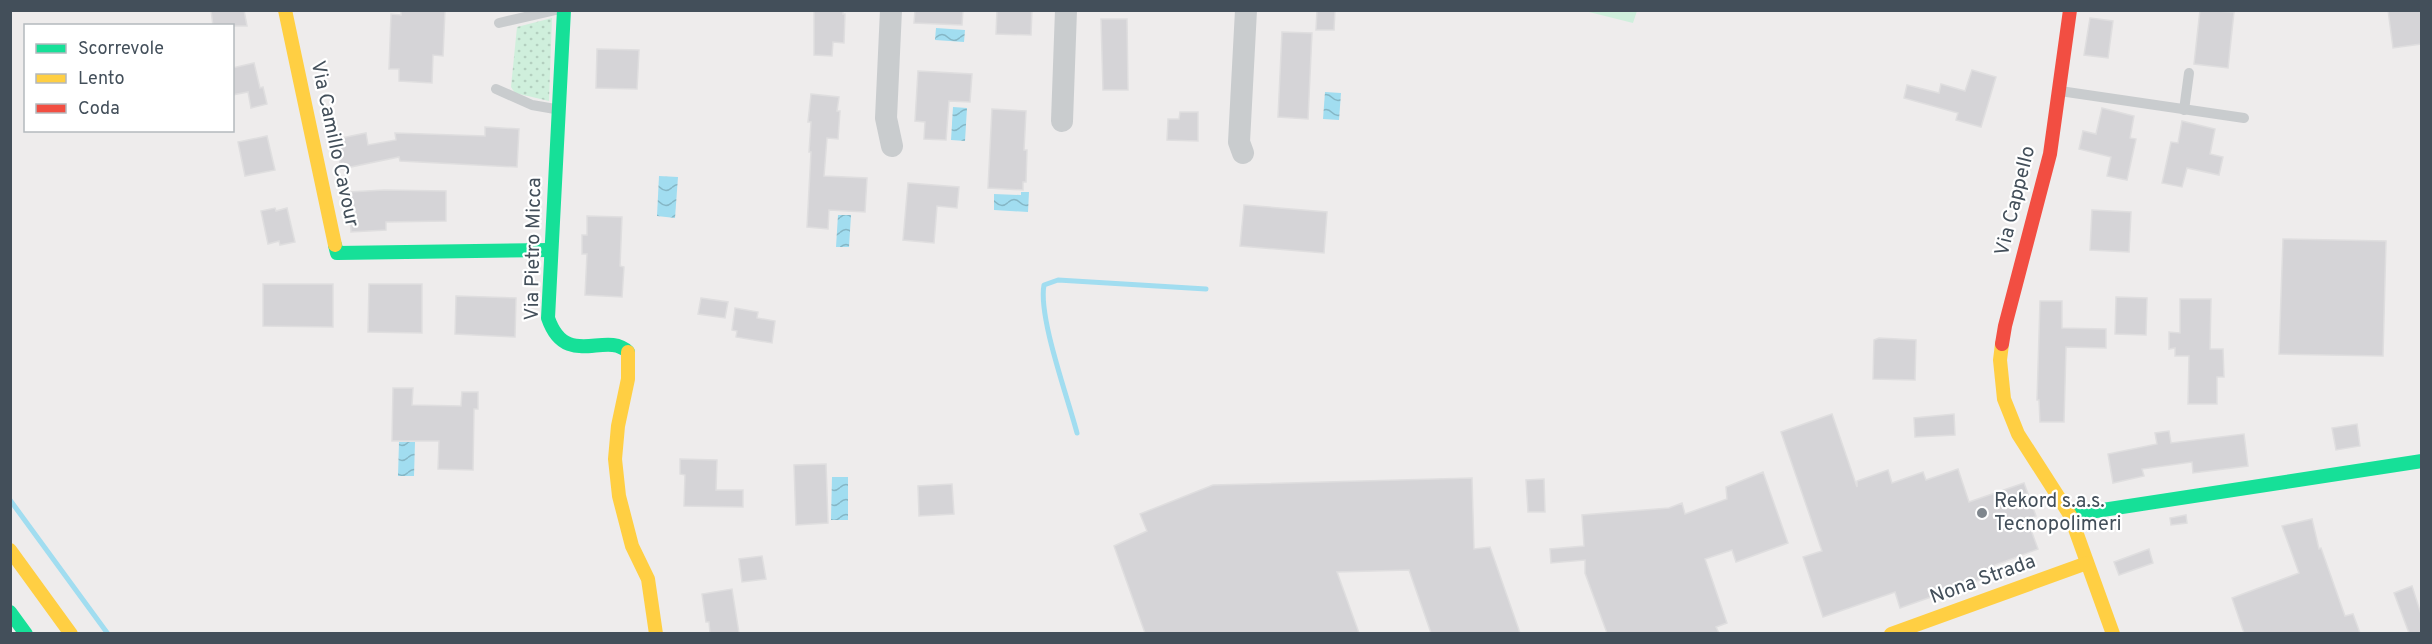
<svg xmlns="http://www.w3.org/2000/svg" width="2432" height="644" font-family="Overpass,sans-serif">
  <defs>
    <pattern id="grass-dots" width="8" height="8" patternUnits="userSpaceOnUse" patternTransform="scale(1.5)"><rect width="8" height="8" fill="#cfefdc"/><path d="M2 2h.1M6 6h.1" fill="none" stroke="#b3cfbf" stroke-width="1.8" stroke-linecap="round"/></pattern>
    <pattern id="water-waves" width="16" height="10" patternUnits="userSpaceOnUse" patternTransform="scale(1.5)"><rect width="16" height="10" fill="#a1ddf0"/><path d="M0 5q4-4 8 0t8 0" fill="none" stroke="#85b6c5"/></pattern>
  </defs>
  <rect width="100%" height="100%" fill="#eeecec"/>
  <polygon fill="url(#grass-dots)" points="552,18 549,101 515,93 511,87 517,27"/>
  <polygon fill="#cfefdc" points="1585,11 1637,11 1633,23"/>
  <g fill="url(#water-waves)">
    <polygon points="936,28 965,30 964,42 935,40"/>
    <polygon points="1325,92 1341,93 1339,120 1323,119"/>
    <polygon points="953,107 967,108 965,141 951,140"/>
    <polygon points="659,176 678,177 675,218 657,216"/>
    <polygon points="1021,192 1029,192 1028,212 994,210 994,194 1021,195"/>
    <polygon points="838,215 851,215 849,247 836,247"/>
    <polygon points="399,442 415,442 414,476 398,476"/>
    <polygon points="832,477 848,477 848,520 831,520"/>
  </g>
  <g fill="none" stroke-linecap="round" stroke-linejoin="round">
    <g stroke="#a1ddf0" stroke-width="5">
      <path d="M1077 433C1068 398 1038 317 1044 285L1058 280 1206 289"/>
      <polyline points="10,500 108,634"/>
    </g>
  </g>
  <g fill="#d5d4d7" stroke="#dfdedf" stroke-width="1.5">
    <polygon points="211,10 244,10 247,26 213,26"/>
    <polygon points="401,10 445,10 443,56 433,55 432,83 399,81 399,69 389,69 391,14 401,15"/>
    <polygon points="814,10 843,10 843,14 845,14 844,43 833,42 832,56 814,55"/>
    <polygon points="915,10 963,10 962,25 914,23"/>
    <polygon points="997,10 1032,10 1031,35 996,34"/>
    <polygon points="1317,10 1335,10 1334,30 1316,30"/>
    <polygon points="2200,10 2234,12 2228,68 2194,64"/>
    <polygon points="2388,10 2421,10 2421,44 2393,48"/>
    <polygon points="2090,18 2113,21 2108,58 2084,55"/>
    <polygon points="1101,19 1127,19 1128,90 1103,90"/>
    <polygon points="1282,32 1312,33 1308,119 1278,117"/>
    <polygon points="597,49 639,50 637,89 596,88"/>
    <polygon points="254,63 260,88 263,87 267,104 251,108 248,92 232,95 232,68"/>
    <polygon points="1972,70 1996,77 1981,127 1956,120 1958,113 1904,98 1907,85 1939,93 1941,84 1965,91"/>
    <polygon points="918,71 972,74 970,102 949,101 946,140 924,139 925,122 915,121"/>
    <polygon points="811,94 839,97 837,111 840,111 838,139 827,138 824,176 867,178 865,212 829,210 828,229 807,227 811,152 809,152 811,122 808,122"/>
    <polygon points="2102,108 2134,116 2130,138 2136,139 2127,180 2107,176 2111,157 2079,149 2083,131 2096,134"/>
    <polygon points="992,109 1026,111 1024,150 1027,150 1026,182 1023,182 1023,190 988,188"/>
    <polygon points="1180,112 1198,112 1198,141 1167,140 1168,119 1179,119"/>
    <polygon points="2182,121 2215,129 2210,154 2223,157 2219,175 2187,168 2182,187 2162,183 2171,142 2178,143"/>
    <polygon points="485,127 519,129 517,167 400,161 399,157 341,169 336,139 366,133 368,145 396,140 395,133 485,136"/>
    <polygon points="267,136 275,170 245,176 238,142"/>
    <polygon points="908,183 959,187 957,208 937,206 934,243 903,240"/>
    <polygon points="384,190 446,191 446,221 386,222 386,230 351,232 349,192"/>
    <polygon points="1244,205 1327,212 1324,253 1240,246"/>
    <polygon points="275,208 276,211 287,208 295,242 280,245 279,241 268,244 261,211"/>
    <polygon points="2092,210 2131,212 2129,252 2090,250"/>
    <polygon points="587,216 622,217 620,266 624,267 622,297 585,295 587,254 582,254 582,235 587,235"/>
    <polygon points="2283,239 2386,241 2383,356 2279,354"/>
    <polygon points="263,284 333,284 333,327 263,326"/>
    <polygon points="369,284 422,284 422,333 368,332"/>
    <polygon points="456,296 516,298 515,337 455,334"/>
    <polygon points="2116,297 2147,298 2146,335 2115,334"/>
    <polygon points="701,298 728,302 725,318 698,314"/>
    <polygon points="2180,299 2211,299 2210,349 2223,349 2224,377 2217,377 2217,404 2188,404 2189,356 2175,356 2175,348 2169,349 2169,332 2180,333"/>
    <polygon points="2040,301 2062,301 2062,328 2106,329 2106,348 2066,347 2064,422 2040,422 2039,400 2037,400"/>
    <polygon points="735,308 758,312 757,318 775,321 772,343 736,337 737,331 732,330"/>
    <polygon points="1879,338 1916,340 1915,380 1873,379 1874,340"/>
    <polygon points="393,388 413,388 412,405 461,406 462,392 478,392 478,409 474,409 473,470 438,469 439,441 392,441"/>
    <polygon points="1832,414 1857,487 1857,481 1888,470 1892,483 1923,472 1926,480 1958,469 1969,502 2024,483 2036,516 2027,519 2038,549 1990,567 1993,575 1900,608 1895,592 1823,617 1803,557 1822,551 1781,432"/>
    <polygon points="1954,414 1955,435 1915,437 1914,418"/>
    <polygon points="2357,424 2360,446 2336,450 2332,428"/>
    <polygon points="2169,431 2171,443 2244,434 2248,466 2193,473 2192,462 2142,469 2144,476 2113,483 2108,454 2157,444 2155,433"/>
    <polygon points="680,459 717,460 716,490 743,490 743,507 684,506 685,475 680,474"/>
    <polygon points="826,464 828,523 796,525 794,465"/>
    <polygon points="1763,472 1788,543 1736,562 1732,550 1705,559 1727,623 1716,627 1719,633 1607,633 1585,573 1585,560 1551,563 1550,549 1584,546 1582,515 1669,508 1682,503 1685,514 1727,499 1726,487"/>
    <polygon points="1472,478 1474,549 1490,547 1520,633 1431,633 1409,570 1337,572 1359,633 1145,633 1114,546 1147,531 1140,514 1213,485"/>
    <polygon points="1544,479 1545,512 1528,512 1526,480"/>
    <polygon points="952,484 954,514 919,516 918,486"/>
    <polygon points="2186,515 2187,523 2171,525 2170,518"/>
    <polygon points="2312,519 2319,549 2321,548 2345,616 2353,614 2360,633 2244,633 2232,598 2299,573 2282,526"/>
    <polygon points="2149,549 2153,563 2119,575 2114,562"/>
    <polygon points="762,556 766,579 742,582 739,559"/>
    <polygon points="2412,586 2421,614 2421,633 2409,633 2394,593"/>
    <polygon points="732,589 739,633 710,633 709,622 706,622 702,594"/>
  </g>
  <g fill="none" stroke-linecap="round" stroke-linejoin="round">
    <g stroke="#c9ccce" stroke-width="10">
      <polyline points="499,23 556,10"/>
      <polyline points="496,89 532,105 555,109"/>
      <polyline points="2060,91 2244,118"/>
      <polyline points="2184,110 2189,73"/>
    </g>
    <g stroke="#c9ccce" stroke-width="22">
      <polyline points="891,10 886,118 892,146"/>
      <polyline points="1062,121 1066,10"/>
      <polyline points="1243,153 1239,142 1246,10"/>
    </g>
    <g stroke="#16e098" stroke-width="14">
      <path d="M564 10 548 318C566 370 606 330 628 352"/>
      <polyline points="335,245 337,253 550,250"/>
      <polyline points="2070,515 2422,461"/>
      <polyline points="10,612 26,634"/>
    </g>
    <g stroke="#ffcf43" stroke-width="14">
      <polyline points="285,10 335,245"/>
      <polyline points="2002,344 2000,360 2004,399 2018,434 2070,515 2113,634"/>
      <polyline points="628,352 628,379 618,426 615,459 619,496 632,546 648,579 656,634"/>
      <polyline points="10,550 71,634"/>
      <polyline points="1891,634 2087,563"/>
    </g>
    <polyline stroke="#f24e42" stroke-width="14" points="2002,344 2005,326 2050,154 2070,10"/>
  </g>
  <circle fill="#7f868d" stroke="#fff" stroke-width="2" cx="1982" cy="513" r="6"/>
  <g text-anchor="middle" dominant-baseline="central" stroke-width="4.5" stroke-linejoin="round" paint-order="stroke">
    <g font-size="20" fill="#434f5a" stroke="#fff">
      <text transform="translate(334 144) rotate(78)">Via Camillo Cavour</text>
      <text transform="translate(2016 201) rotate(-76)">Via Cappello</text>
      <text transform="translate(534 249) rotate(-89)">Via Pietro Micca</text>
      <text transform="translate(1983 580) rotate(-20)">Nona Strada</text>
    </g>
    <g font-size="20" fill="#434f5a" stroke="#fff" text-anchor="start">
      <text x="1994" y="502">Rekord s.a.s.<tspan x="1994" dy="23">Tecnopolimeri</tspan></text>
    </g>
  </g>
  <rect width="2432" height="644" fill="none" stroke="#434f5a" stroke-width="24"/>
  <rect x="24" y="24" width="210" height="108" fill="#ffffff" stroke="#b4b9bd" stroke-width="1.5"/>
  <rect x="36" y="44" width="30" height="9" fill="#16e098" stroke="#b4b9bd" stroke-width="1.5"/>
  <text x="78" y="54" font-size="18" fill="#434f5a">Scorrevole</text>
  <rect x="36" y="74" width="30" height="9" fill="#ffcf43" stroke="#b4b9bd" stroke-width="1.5"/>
  <text x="78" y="84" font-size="18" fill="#434f5a">Lento</text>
  <rect x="36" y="104" width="30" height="9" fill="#f24e42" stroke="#b4b9bd" stroke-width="1.5"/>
  <text x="78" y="114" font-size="18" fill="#434f5a">Coda</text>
</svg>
